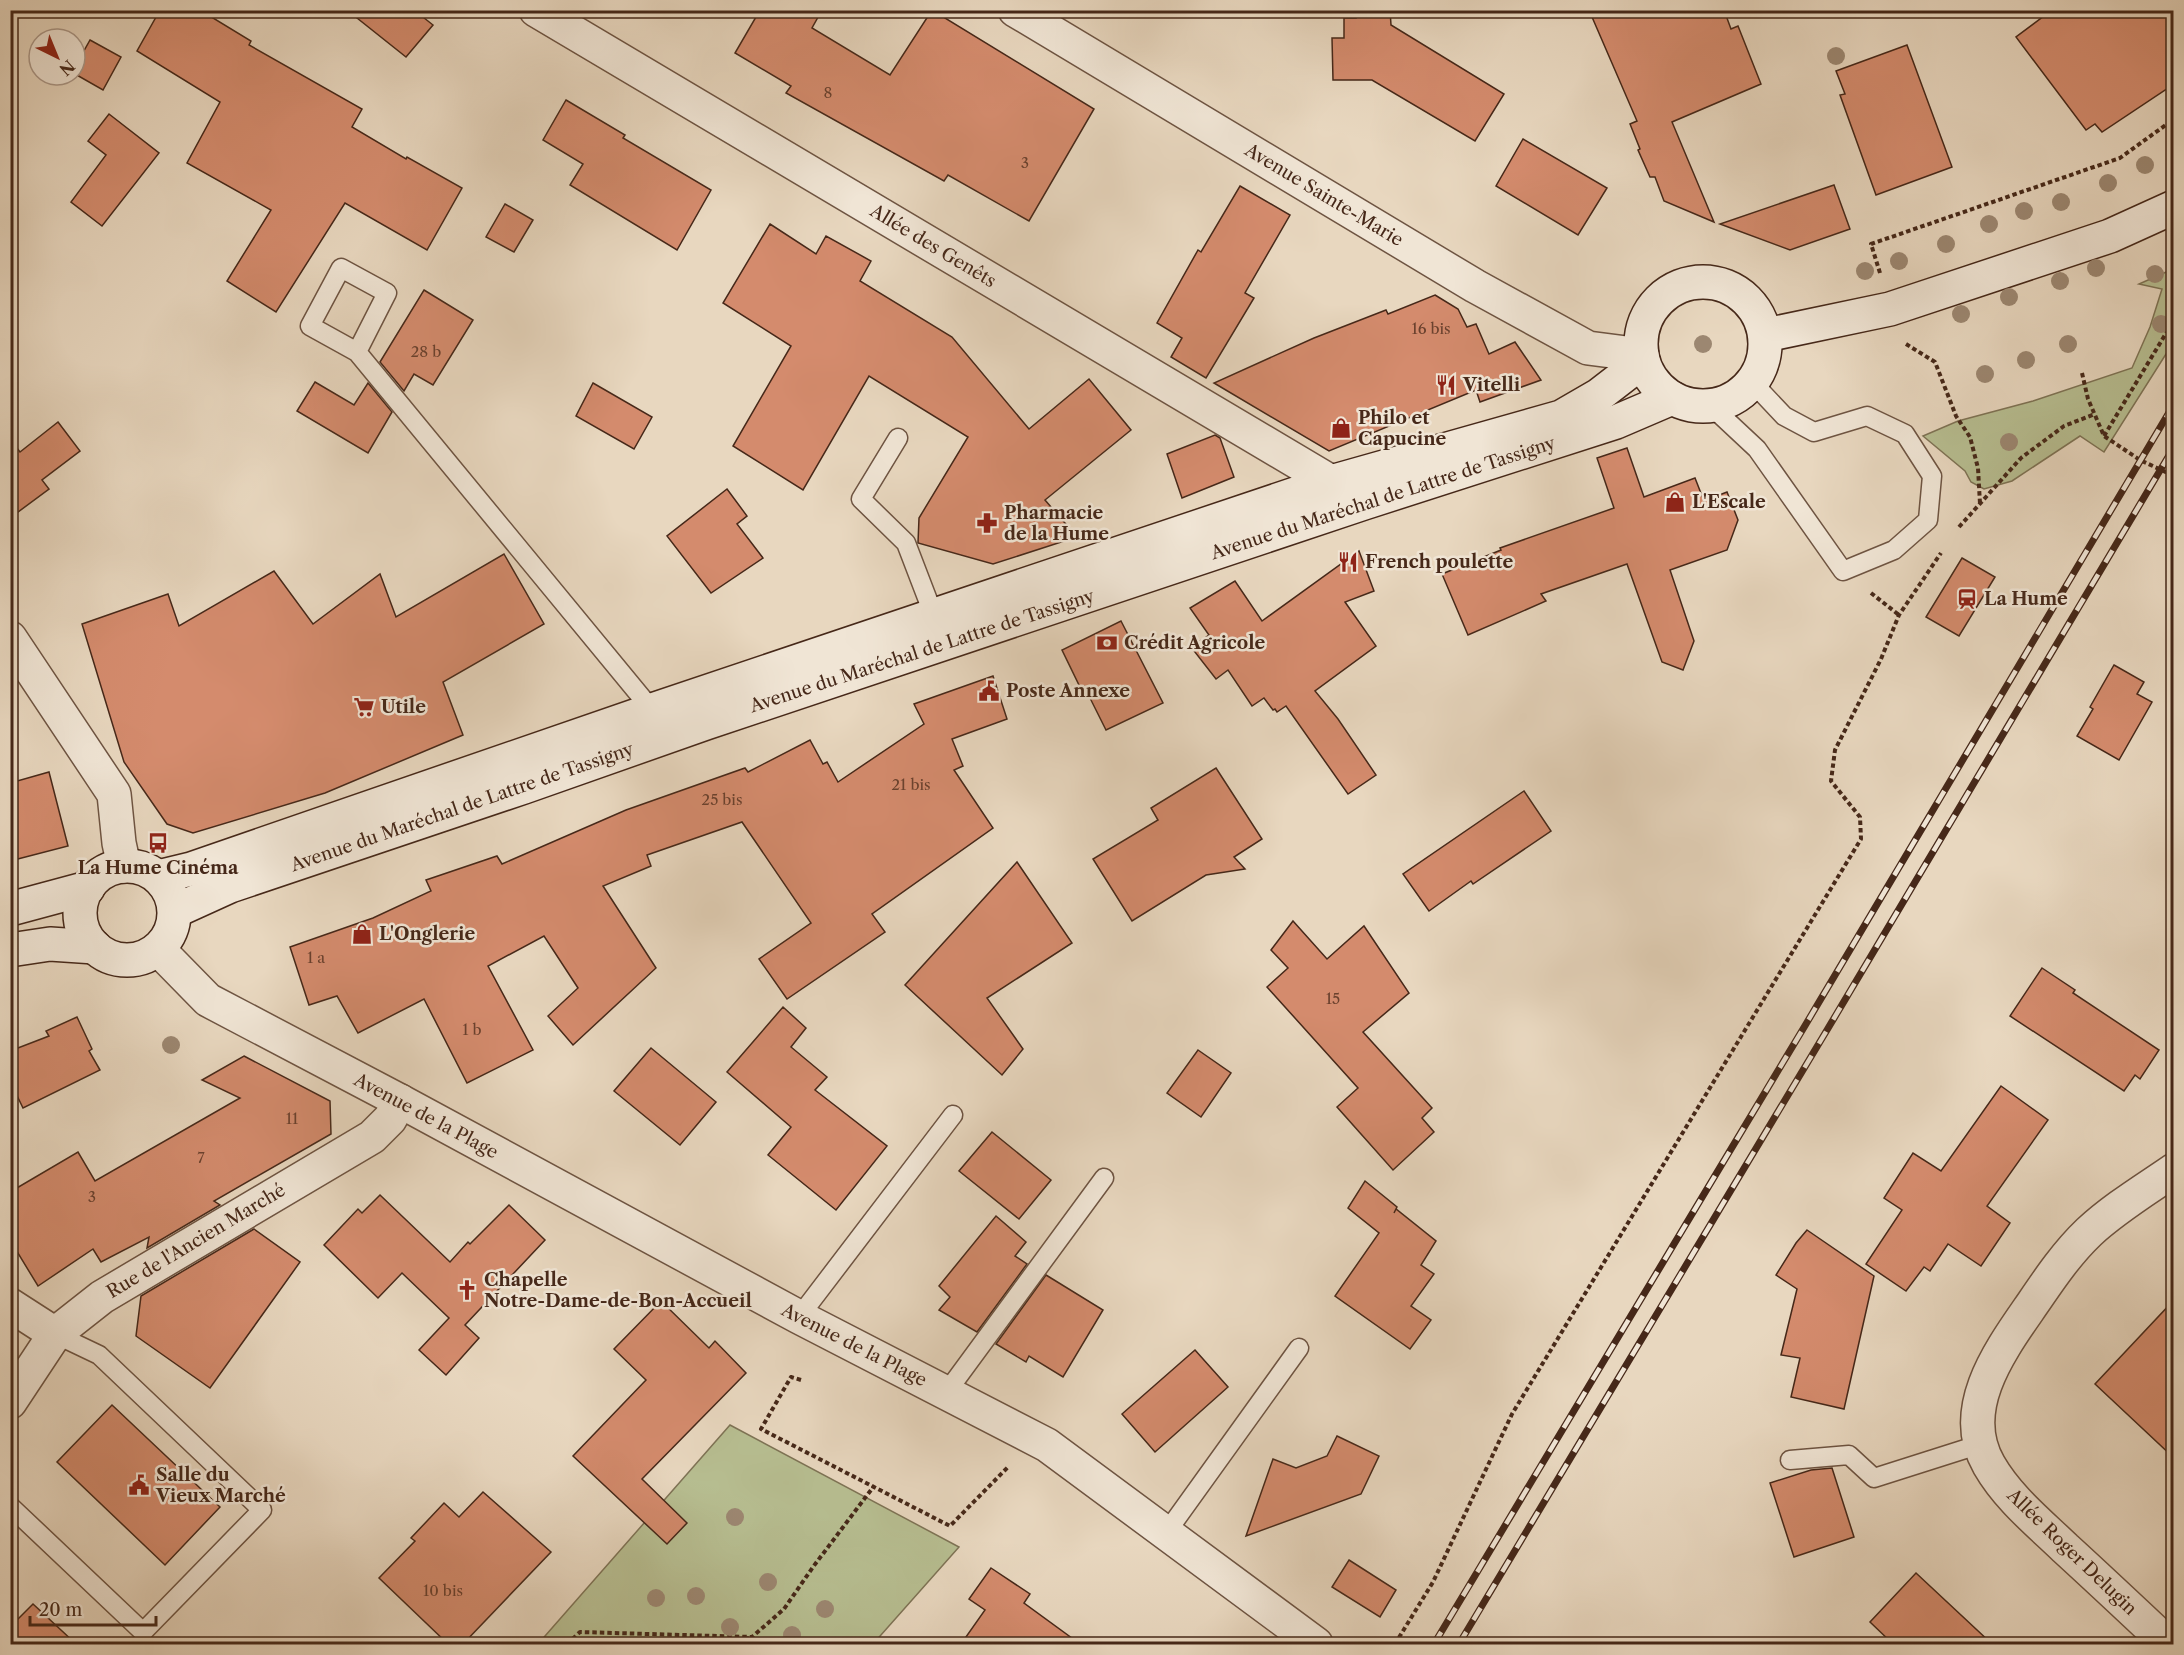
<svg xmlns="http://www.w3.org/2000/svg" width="2184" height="1655" font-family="'Libre Caslon Text',serif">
  <rect width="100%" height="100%" fill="#e8d7bf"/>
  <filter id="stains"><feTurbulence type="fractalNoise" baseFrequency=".00333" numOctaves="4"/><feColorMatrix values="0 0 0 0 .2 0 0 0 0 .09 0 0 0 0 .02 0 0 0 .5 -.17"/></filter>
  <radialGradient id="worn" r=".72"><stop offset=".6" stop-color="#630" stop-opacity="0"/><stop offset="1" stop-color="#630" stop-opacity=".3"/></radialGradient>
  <g fill="#b7be91" stroke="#7e7355" stroke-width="1.5">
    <polygon points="2173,269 2173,343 2104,452 2080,436 2012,481 1984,489 1971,482 1965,471 1923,436 1958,421 2033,401 2132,368 2150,327 2162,289 2139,284"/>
    <polygon points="730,1425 959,1547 873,1644 538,1644"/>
  </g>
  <g fill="#d48b6d" stroke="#462819" stroke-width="1.5">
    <polygon points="160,10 200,10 251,41 249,45 362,109 352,127 406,159 407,157 462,188 427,250 345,203 276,312 227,281 271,210 187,163 220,102 137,51"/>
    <polygon points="347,10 414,10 433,25 406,57"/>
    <polygon points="760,10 822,10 812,28 890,75 932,10 1094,109 1029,221 948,175 944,181 786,93 791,86 735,53"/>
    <polygon points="1356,10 1390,10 1391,25 1504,94 1475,141 1372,80 1333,80 1332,38 1344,38 1344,18 1356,18"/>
    <polygon points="1589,10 1724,10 1731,29 1738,26 1761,84 1672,122 1714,222 1664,201 1655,177 1650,177 1638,150 1640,149 1630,124 1637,121"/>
    <polygon points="2052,10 2174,10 2174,84 2102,132 2095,124 2086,130 2016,37"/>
    <polygon points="90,40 121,57 103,90 75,74 75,67"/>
    <polygon points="1907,45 1952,167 1876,195 1840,95 1845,94 1836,71"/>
    <polygon points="566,100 625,135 623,138 711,190 677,250 570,185 583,164 543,140"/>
    <polygon points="109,114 159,153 102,226 71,202 106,155 88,141"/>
    <polygon points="1523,139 1607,188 1578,235 1496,186"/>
    <polygon points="1834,185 1850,229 1790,250 1720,224"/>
    <polygon points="1240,186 1290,215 1245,293 1254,298 1206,378 1171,357 1182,338 1157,323 1198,250 1201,252"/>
    <polygon points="505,204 533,220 514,252 486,237"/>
    <polygon points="770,224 816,254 826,236 871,261 860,281 952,337 1029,429 1089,379 1131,430 1045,500 1077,537 993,564 918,543 919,518 968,437 869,376 803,490 733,446 791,346 723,303"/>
    <polygon points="424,290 473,320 433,385 414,374 404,391 380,362"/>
    <polygon points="1435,295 1458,309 1467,327 1476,324 1489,354 1515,342 1541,380 1480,402 1476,390 1329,451 1214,383 1314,338 1386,310 1388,314"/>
    <polygon points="315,382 354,405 368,383 392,412 368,453 297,411"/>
    <polygon points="593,383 652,417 634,449 576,416"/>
    <polygon points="58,422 80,451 42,480 49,489 10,518 10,439 20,452"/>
    <polygon points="1215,435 1220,438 1234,477 1182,498 1167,454"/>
    <polygon points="1627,448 1644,497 1695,478 1704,501 1727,492 1738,520 1727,550 1670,570 1694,641 1683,670 1662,662 1627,564 1541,594 1546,601 1468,635 1442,574 1501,550 1500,548 1614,508 1597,458"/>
    <polygon points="727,489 747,516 737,524 763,558 711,593 667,536"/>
    <polygon points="1359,551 1374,591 1345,602 1376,646 1315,691 1338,719 1376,775 1348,794 1286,706 1277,712 1275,709 1273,710 1264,698 1252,706 1228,670 1216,679 1191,647 1209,635 1190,608 1235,581 1262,621"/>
    <polygon points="504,554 544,624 443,682 463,735 325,793 193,833 167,824 124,762 82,624 168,594 179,626 274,571 313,624 380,574 396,617"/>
    <polygon points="1962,558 1995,577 1959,636 1926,617"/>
    <polygon points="1121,621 1163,703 1106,730 1084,686 1080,687 1062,650"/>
    <polygon points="2114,665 2144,682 2137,694 2152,702 2119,760 2077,736 2093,709 2090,707"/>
    <polygon points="993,676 1007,719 952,739 963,766 954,770 993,828 872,914 885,932 787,999 759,959 811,923 742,822 647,855 651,866 603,886 656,968 573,1045 548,1016 578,988 544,936 488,966 533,1050 467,1083 424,999 358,1033 337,996 309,1005 290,947 373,918 431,891 426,880 497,856 502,864 626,810 745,768 748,772 810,740 823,764 827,762 838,782 924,724 914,704"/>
    <polygon points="1216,768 1262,839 1234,857 1245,869 1206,875 1132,921 1093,859 1158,820 1151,808"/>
    <polygon points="49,772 68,846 10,861 10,783"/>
    <polygon points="1524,791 1551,831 1473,884 1471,881 1429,911 1403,874"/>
    <polygon points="1017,862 1072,943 987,998 1023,1049 1002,1075 905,985"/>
    <polygon points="1293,921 1327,959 1364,926 1409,993 1363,1032 1432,1108 1422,1118 1434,1132 1393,1170 1337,1107 1358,1088 1267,987 1288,968 1271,950"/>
    <polygon points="2042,968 2075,990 2073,993 2159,1050 2140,1079 2135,1075 2124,1091 2010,1016"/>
    <polygon points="783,1007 806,1028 791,1047 827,1077 815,1090 887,1146 836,1210 768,1155 791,1127 727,1072"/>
    <polygon points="77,1017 92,1049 89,1051 100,1070 23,1108 10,1081 10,1051 49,1036 46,1031"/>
    <polygon points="651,1048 716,1102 680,1145 614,1091"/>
    <polygon points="1198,1050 1231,1073 1201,1117 1167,1093"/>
    <polygon points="244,1056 330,1101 331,1134 214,1201 220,1205 147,1248 149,1237 101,1262 93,1249 38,1286 10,1240 10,1192 78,1152 95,1181 240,1098 202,1080"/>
    <polygon points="2001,1086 2048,1120 1987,1206 2010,1223 1981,1266 1948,1244 1930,1271 1924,1267 1906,1291 1866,1264 1902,1210 1884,1198 1913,1153 1941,1171"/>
    <polygon points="992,1132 1051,1180 1019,1219 959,1171"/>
    <polygon points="1365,1181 1397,1207 1394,1213 1396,1209 1436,1241 1421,1265 1434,1274 1411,1306 1431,1320 1410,1349 1335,1296 1379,1233 1348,1208"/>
    <polygon points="380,1195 450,1262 468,1242 470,1244 509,1205 545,1240 465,1325 479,1338 446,1375 419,1350 449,1318 402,1273 378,1298 324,1245 358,1209 362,1213"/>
    <polygon points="996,1216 1026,1242 1015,1256 1027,1264 977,1332 939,1310 950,1297 939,1286"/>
    <polygon points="254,1229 300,1262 210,1388 136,1336 141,1296"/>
    <polygon points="1807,1230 1874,1276 1844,1409 1791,1397 1800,1358 1781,1355 1797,1289 1776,1275 1796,1243"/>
    <polygon points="1046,1275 1103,1310 1063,1377 1029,1356 1026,1362 996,1344"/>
    <polygon points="2174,1300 2174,1458 2095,1384"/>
    <polygon points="661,1301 709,1348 715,1341 746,1373 642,1479 687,1523 667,1544 573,1456 646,1380 614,1349"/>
    <polygon points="1195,1350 1228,1387 1155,1452 1122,1414"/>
    <polygon points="112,1405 220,1507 165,1565 57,1462"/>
    <polygon points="1337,1436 1379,1456 1361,1494 1246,1536 1273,1459 1296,1468 1327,1456"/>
    <polygon points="1832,1468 1854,1537 1794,1557 1770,1483 1811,1470"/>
    <polygon points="483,1492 551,1552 463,1644 448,1644 379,1578 415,1541 411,1538 444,1503 459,1517"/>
    <polygon points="1349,1560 1396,1590 1380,1617 1332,1587"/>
    <polygon points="991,1568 1030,1594 1024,1603 1080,1644 961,1644 985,1610 969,1599"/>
    <polygon points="1916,1573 1992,1644 1893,1644 1870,1622"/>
    <polygon points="33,1604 76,1644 10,1644 10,1627"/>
  </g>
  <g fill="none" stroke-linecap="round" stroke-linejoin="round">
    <g stroke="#6e5442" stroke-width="21">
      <g id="lane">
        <polyline points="357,352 310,326 341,268 387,293 357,352 652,710"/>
        <polyline points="1711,406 1757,449 1843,571 1894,550 1928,520 1932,476 1905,434 1867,416 1814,432 1784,416 1752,382"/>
        <polyline points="898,438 861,499 906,543 934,616"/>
        <polyline points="799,1317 953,1115"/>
        <polyline points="946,1393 1104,1178"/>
        <polyline points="1790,1460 1849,1455 1874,1478 1981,1444"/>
        <polyline points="10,1506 143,1632 262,1510 99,1355 55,1334"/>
        <polyline points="1166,1533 1299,1348"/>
      </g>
    </g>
    <g stroke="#6e5442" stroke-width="36">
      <g id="street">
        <polyline points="536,10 1331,482"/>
        <polyline points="1015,10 1475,286 1588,348 1642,355"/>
        <polyline points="10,638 114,794 119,843 124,866"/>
        <polyline points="158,949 208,1000 400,1101 799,1317 1047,1445 1316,1644"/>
        <polyline points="10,1305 55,1334"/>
        <polyline points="10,1402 55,1334 102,1297 372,1137 390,1119 400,1101"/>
        <path d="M2168 1644C2134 1612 2100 1580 2065 1548 2038 1522 2008 1498 1989 1465 1956 1408 2002 1348 2033 1303 2050 1278 2067 1253 2089 1232 2115 1208 2145 1190 2174 1170"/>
      </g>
    </g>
    <g stroke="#462819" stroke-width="36">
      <g id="secondary">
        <circle cx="1703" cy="344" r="62"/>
        <polyline points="1766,335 1890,309 2110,236 2174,207"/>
        <circle cx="127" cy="913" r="47"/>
        <polyline points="158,877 191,869 652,710 1331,482 1561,417 1599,395 1643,361"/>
        <polyline points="10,909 88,888"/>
        <polyline points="175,911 230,886 524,787 706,723 1364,503 1616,422 1672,398"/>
        <polyline points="10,950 50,944 95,947"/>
      </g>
    </g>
    <g stroke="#462819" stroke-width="4" stroke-dasharray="4.5 3" stroke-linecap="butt">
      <polyline points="1880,273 1871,244 2120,158 2174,119"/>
      <polyline points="1906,344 1935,362 1956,416 1970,437 1978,468 1980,504"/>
      <polyline points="2082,373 2088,399 2104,436 2140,460 2174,476"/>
      <polyline points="2104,436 2174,320"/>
      <polyline points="1959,527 2021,458 2064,426 2095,414"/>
      <polyline points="1871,593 1899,615"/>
      <polyline points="801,1380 791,1377 761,1429 950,1526 1008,1467"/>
      <polyline points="567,1644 580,1632 752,1637 784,1609 813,1567 874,1486"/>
      <polyline points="725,1644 749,1638"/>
      <polyline points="1395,1644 1433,1582 1512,1414 1861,839 1860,817 1831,781 1835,750 1881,659 1899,615 1941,553"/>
    </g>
    <use href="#lane" stroke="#f0e5d5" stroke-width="18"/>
    <use href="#street" stroke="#f0e5d5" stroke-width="33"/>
    <use href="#secondary" stroke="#f0e5d5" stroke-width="33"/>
    <g stroke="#462819" stroke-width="7">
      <g id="rail">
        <polyline points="1434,1644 1806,1024 2174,404"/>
        <polyline points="1459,1644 1827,1030 2174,447"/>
      </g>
    </g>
    <use href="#rail" stroke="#f0e5d5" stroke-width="4.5" stroke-dasharray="14" stroke-linecap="butt"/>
  </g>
  <g fill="#9c8771">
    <circle cx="1836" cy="56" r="9"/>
    <circle cx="2145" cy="165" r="9"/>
    <circle cx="2108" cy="183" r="9"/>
    <circle cx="2061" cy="202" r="9"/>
    <circle cx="2024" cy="211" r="9"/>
    <circle cx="1989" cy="224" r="9"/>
    <circle cx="1946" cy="244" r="9"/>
    <circle cx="1899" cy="261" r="9"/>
    <circle cx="2096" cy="268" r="9"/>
    <circle cx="1865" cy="271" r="9"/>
    <circle cx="2155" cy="274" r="9"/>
    <circle cx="2060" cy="281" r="9"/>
    <circle cx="2009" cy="297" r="9"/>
    <circle cx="1961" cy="314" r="9"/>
    <circle cx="2161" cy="324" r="9"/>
    <circle cx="1703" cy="344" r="9"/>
    <circle cx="2068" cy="344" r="9"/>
    <circle cx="2026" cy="360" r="9"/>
    <circle cx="1985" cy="374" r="9"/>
    <circle cx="2009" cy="442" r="9"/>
    <circle cx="171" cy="1045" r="9"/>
    <circle cx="735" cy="1517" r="9"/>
    <circle cx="768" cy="1582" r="9"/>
    <circle cx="696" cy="1596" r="9"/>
    <circle cx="656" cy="1598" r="9"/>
    <circle cx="825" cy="1609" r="9"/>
    <circle cx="730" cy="1627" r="9"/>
    <circle cx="792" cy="1635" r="9"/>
  </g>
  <defs>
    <g id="restaurant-bare" transform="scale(1.62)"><path d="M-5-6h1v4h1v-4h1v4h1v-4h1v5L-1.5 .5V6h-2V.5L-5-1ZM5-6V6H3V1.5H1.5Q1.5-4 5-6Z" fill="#8f2418" stroke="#f0e5d5" stroke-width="2.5" paint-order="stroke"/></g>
    <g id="shop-bare" transform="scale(1.62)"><path d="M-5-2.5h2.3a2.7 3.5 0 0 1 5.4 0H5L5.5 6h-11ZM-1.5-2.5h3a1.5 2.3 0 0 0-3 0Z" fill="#8f2418" stroke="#f0e5d5" stroke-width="2.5" paint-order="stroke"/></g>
    <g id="pharmacy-bare" transform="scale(1.62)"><path d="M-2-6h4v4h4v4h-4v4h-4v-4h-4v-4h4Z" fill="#8f2418" stroke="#f0e5d5" stroke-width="2.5" paint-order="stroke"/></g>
    <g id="station-bare" transform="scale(1.62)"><path d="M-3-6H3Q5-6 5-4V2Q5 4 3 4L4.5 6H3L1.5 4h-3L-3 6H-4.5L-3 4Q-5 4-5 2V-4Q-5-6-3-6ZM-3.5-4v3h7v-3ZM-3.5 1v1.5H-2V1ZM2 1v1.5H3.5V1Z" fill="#8f2418" stroke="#f0e5d5" stroke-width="2.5" paint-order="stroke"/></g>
    <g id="bank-bare" transform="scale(1.62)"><path d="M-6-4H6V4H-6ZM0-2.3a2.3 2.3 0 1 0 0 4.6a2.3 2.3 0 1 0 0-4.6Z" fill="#8f2418" stroke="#f0e5d5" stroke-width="2.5" paint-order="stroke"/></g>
    <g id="civic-bare" transform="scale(1.62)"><path d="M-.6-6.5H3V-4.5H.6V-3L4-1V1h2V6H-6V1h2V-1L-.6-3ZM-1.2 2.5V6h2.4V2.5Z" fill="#8f2418" stroke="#f0e5d5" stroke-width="2.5" paint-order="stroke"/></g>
    <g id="supermarket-bare" transform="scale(1.62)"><path d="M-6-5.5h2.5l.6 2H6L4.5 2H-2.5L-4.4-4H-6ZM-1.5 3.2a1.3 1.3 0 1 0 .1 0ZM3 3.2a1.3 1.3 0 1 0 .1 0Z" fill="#8f2418" stroke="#f0e5d5" stroke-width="2.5" paint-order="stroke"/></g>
    <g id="bus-bare" transform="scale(1.62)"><path d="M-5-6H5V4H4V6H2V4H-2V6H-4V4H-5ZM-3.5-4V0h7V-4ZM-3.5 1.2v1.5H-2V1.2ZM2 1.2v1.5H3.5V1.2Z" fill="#8f2418" stroke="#f0e5d5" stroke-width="2.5" paint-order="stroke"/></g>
    <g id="church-bare" transform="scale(1.62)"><path d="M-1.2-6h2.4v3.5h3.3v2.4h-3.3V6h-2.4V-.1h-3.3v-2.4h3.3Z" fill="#8f2418" stroke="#f0e5d5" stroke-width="2.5" paint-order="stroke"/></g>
  </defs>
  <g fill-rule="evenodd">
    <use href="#restaurant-bare" x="1446" y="385"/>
    <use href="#shop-bare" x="1341" y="428"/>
    <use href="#shop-bare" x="1675" y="502"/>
    <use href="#pharmacy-bare" x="987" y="523"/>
    <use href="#restaurant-bare" x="1348" y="562"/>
    <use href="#station-bare" x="1967" y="599"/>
    <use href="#bank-bare" x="1107" y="643"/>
    <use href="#civic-bare" x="989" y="691"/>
    <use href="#supermarket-bare" x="364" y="707"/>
    <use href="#bus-bare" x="158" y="843"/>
    <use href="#shop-bare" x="362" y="934"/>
    <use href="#church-bare" x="467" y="1290"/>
    <use href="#civic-bare" x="139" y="1485"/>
  </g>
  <g text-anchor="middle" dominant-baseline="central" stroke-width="5" stroke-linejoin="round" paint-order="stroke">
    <g font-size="15" fill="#6a412e">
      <text x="828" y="92">8</text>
      <text x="1025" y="162">3</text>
      <text x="1431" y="328">16 bis</text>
      <text x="426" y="351">28 b</text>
      <text x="911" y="784">21 bis</text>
      <text x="722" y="799">25 bis</text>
      <text x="316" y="957">1 a</text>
      <text x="1333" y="998">15</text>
      <text x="472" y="1029">1 b</text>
      <text x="292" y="1118">11</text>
      <text x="201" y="1157">7</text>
      <text x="92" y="1196">3</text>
      <text x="443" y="1590">10 bis</text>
    </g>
    <g font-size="18" fill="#462819" stroke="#f0e5d5">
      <text transform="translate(1324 195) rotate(31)">Avenue Sainte-Marie</text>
      <text transform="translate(933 246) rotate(31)">Allée des Genêts</text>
      <text transform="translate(1383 498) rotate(-18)">Avenue du Maréchal de Lattre de Tassigny</text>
      <text transform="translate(922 651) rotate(-18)">Avenue du Maréchal de Lattre de Tassigny</text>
      <text transform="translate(462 807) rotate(-19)">Avenue du Maréchal de Lattre de Tassigny</text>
      <text transform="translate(426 1116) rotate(28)">Avenue de la Plage</text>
      <text transform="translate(196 1241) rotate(-31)">Rue de l'Ancien Marché</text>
      <text transform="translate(854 1345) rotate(27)">Avenue de la Plage</text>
      <text transform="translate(2072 1552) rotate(44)">Allée Roger Delugin</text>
    </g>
    <g font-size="18" font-weight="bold" fill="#462819" stroke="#f0e5d5" text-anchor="start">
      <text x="1463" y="385">Vitelli</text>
      <text x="1358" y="418">Philo et<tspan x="1358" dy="21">Capucine</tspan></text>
      <text x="1692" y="502">L'Escale</text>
      <text x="1004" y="513">Pharmacie<tspan x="1004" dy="21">de la Hume</tspan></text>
      <text x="1365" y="562">French poulette</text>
      <text x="1984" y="599">La Hume</text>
      <text x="1124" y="643">Crédit Agricole</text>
      <text x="1006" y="691">Poste Annexe</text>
      <text x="381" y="707">Utile</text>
      <text x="158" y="868" text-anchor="middle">La Hume Cinéma</text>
      <text x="379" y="934">L'Onglerie</text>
      <text x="484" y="1280">Chapelle<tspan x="484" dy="21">Notre-Dame-de-Bon-Accueil</tspan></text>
      <text x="156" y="1475">Salle du<tspan x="156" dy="21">Vieux Marché</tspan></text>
    </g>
  </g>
  <rect width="2184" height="1655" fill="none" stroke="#e8d7bf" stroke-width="36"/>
  <rect x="12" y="12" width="2160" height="1631" fill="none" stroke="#462819" stroke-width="3"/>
  <rect x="18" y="18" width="2148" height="1619" fill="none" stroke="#462819" stroke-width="1.5"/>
  <g transform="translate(57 57) rotate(137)"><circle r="28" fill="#f0e5d5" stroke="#ac998a" stroke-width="1.5"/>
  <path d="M0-4.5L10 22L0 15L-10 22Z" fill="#8f2418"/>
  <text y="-9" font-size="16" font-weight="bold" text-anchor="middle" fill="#462819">N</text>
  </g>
  <path d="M30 1616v9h126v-9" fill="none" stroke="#462819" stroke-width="3"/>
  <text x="39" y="1616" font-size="18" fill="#462819" stroke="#f0e5d5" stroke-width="4.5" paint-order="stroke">20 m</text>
  <rect width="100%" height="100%" filter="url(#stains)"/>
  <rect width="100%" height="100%" fill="url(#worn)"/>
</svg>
